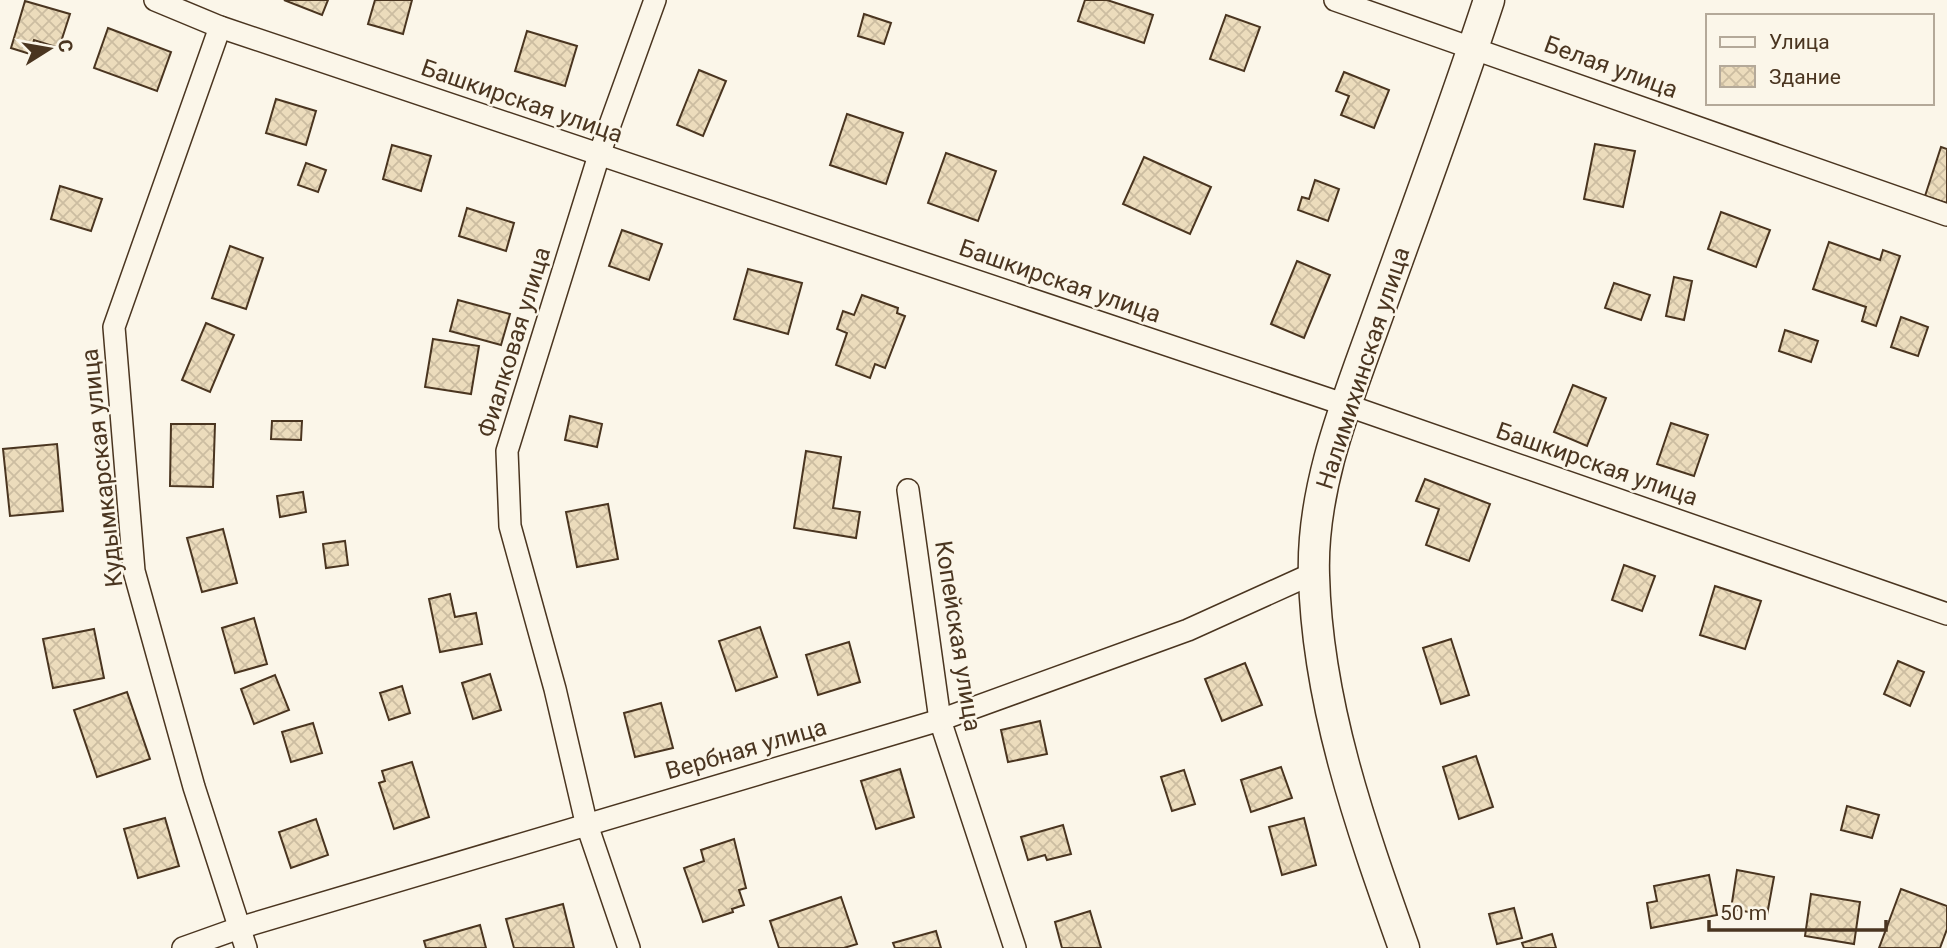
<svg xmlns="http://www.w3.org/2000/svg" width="1947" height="948" font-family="Roboto,sans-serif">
  <defs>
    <pattern id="building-cross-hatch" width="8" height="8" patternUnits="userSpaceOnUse" patternTransform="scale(1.75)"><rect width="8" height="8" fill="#ecdcbc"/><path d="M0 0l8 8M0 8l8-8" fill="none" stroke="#ccbda1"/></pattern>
  </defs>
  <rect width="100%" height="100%" fill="#fbf6e9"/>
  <g fill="url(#building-cross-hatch)" stroke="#4a3520" stroke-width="2">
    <polygon points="284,0 328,0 322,15"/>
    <polygon points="375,0 412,0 403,34 368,24"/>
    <polygon points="1085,0 1107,0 1153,15 1144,43 1078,21"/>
    <polygon points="25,1 70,14 59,48 34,40 30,54 11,48"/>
    <polygon points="864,14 891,23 884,44 858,36"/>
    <polygon points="1226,15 1260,27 1244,71 1210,59"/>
    <polygon points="108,28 171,52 157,91 94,68"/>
    <polygon points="527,31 577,46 565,86 515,71"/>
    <polygon points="699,70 726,81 703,136 677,125"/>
    <polygon points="1344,72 1389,90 1374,128 1341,115 1349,96 1336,91"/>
    <polygon points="276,99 316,111 306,145 266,133"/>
    <polygon points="847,114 903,133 886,184 830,165"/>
    <polygon points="1595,144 1635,151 1623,207 1584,199"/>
    <polygon points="392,145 431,156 421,191 383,179"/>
    <polygon points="1941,147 1947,149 1947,203 1925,196"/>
    <polygon points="946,153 996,171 978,221 928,203"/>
    <polygon points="1144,157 1211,187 1190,234 1123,204"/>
    <polygon points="306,163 326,170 318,192 298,185"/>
    <polygon points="1315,180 1339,189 1328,221 1298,210 1302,197 1309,199"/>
    <polygon points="60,186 102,199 91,231 51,219"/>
    <polygon points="467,208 514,223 506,251 459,236"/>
    <polygon points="1721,212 1770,230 1756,267 1708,249"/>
    <polygon points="622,230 662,244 649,280 609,266"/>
    <polygon points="1829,242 1880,260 1883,250 1900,256 1876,326 1862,321 1866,307 1813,289"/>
    <polygon points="230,246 263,258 246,309 212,298"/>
    <polygon points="1297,261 1330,275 1304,338 1271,324"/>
    <polygon points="748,269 802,283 788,334 734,319"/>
    <polygon points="1674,277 1692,281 1684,320 1666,316"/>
    <polygon points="1614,283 1650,295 1641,320 1605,308"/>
    <polygon points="862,295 898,308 897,313 905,316 885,368 875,364 870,378 836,365 847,333 837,329 843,311 854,315"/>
    <polygon points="458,300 510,314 501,345 450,331"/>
    <polygon points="1901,317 1928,327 1918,356 1891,347"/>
    <polygon points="206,323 234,335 210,392 182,380"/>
    <polygon points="1785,330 1818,341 1811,362 1779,351"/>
    <polygon points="433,339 479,346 471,394 425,387"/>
    <polygon points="1573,385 1606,398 1587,446 1554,432"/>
    <polygon points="570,416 602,424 597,447 565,440"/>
    <polygon points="272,421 302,421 301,440 271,439"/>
    <polygon points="1671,423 1708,435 1694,476 1657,464"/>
    <polygon points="171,424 215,424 213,487 170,486"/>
    <polygon points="57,444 63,511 10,516 3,449"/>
    <polygon points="806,451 841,457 833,508 860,512 856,538 794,528"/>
    <polygon points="1425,479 1490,504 1469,561 1426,545 1439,509 1416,501"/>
    <polygon points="303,492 306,512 280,517 277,496"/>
    <polygon points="608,504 618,559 577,567 566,512"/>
    <polygon points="223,529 237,583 202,592 187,538"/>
    <polygon points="345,541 348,565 326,568 323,544"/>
    <polygon points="1624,565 1655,576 1642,611 1612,600"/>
    <polygon points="1715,586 1761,601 1745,649 1700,635"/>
    <polygon points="450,594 455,617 476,613 482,644 440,652 429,599"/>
    <polygon points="254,618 267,664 235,673 222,628"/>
    <polygon points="760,627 777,677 736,691 719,641"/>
    <polygon points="94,629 104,678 53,688 43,639"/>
    <polygon points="1451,639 1469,695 1441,704 1423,648"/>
    <polygon points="849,642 860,682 818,695 806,655"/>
    <polygon points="1898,661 1924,672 1910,706 1884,694"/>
    <polygon points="1245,663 1262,705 1222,721 1205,679"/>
    <polygon points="490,674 501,710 473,719 462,683"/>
    <polygon points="275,675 289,710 254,724 241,689"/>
    <polygon points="402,686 410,713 389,720 380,693"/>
    <polygon points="127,692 150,759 97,777 74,710"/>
    <polygon points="661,703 673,748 635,757 624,713"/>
    <polygon points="1040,721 1047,754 1008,762 1001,730"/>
    <polygon points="313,723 322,753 291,762 282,732"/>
    <polygon points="1476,756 1493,807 1459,819 1443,767"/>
    <polygon points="412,762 429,817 394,829 379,783 385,781 382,771"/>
    <polygon points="1281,767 1292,798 1251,812 1241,780"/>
    <polygon points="900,769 914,817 876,829 861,781"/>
    <polygon points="1184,770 1195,804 1172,811 1161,777"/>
    <polygon points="1847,806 1879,815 1872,838 1841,830"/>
    <polygon points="165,818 179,866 138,878 124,829"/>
    <polygon points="1304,818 1316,865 1282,875 1269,827"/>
    <polygon points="316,819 328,855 291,868 279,832"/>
    <polygon points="1063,825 1071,854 1047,860 1045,855 1028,860 1021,837"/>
    <polygon points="734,839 746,888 739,890 744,905 732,909 733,912 703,922 684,868 704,861 701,850"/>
    <polygon points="1737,870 1774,877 1767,915 1731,909"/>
    <polygon points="1709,875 1717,915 1651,928 1647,903 1657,901 1654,886"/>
    <polygon points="1901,889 1947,906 1947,929 1940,948 1879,948"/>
    <polygon points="1811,894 1860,902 1854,944 1805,936"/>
    <polygon points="841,897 857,944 844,948 779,948 770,921"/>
    <polygon points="563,904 574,948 514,948 506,919"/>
    <polygon points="1514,908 1522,938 1497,944 1489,914"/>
    <polygon points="1090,911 1101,948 1062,948 1055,922"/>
    <polygon points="480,925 486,948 426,948 424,941"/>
    <polygon points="936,931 941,948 895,948 893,943"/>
    <polygon points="1552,934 1556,948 1524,948 1522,943"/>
  </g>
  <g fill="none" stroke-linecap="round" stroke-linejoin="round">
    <g stroke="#4a3520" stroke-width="24">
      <g id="street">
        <polyline points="155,0 220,27 1346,405 1947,614"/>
        <polyline points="1335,0 1947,215"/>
        <polyline points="220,27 114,327 134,571 194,787 246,948"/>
        <polyline points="908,490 940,720 1015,948"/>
        <polyline points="183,948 239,928 940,720 1188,630 1314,573"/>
        <polyline points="629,948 586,822 555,689 510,526 507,451 599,155 655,0"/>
      </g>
    </g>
    <g stroke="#4a3520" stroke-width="33">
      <path id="secondary" d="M1404 948C1361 827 1317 704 1314 575 1311 484 1350 394 1380 309 1417 206 1455 104 1489 0"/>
    </g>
    <use href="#street" stroke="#fbf6e9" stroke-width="21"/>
    <use href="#secondary" stroke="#fbf6e9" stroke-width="30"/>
  </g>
  <g text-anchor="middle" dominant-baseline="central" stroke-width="5" stroke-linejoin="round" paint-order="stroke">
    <g font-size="24" fill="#4a3520" stroke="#fbf6e9">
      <text transform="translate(1611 67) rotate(20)">Белая улица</text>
      <text transform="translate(522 101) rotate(19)">Башкирская улица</text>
      <text transform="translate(1060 281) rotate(19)">Башкирская улица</text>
      <text transform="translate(514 342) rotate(-73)">Фиалковая улица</text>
      <text transform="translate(1363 368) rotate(-72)">Налимихинская улица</text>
      <text transform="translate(1597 464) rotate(19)">Башкирская улица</text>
      <text transform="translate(102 468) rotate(-96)">Кудымкарская улица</text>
      <text transform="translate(958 636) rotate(81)">Копейская улица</text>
      <text transform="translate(746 749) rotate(-16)">Вербная улица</text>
    </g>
  </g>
  <rect x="1706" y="14" width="228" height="91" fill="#fbf6e9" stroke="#b4a999" stroke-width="2"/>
  <rect x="1720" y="37" width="35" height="10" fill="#fbf6e9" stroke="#b4a999" stroke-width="2"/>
  <text x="1769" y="49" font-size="21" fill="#4a3520">Улица</text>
  <rect x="1720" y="66" width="35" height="21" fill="url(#building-cross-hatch)" stroke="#b4a999" stroke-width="2"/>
  <text x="1769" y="84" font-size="21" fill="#4a3520">Здание</text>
  <g transform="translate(49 49) rotate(79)" stroke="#fbf6e9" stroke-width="5" paint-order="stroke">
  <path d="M0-5L12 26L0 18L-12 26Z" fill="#4a3520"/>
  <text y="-10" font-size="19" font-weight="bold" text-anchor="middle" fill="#4a3520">С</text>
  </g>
  <path d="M1709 920v10h177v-10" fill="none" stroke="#4a3520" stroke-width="3.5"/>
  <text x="1720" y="920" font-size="21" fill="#4a3520" stroke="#fbf6e9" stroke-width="5" paint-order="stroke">50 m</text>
</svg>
